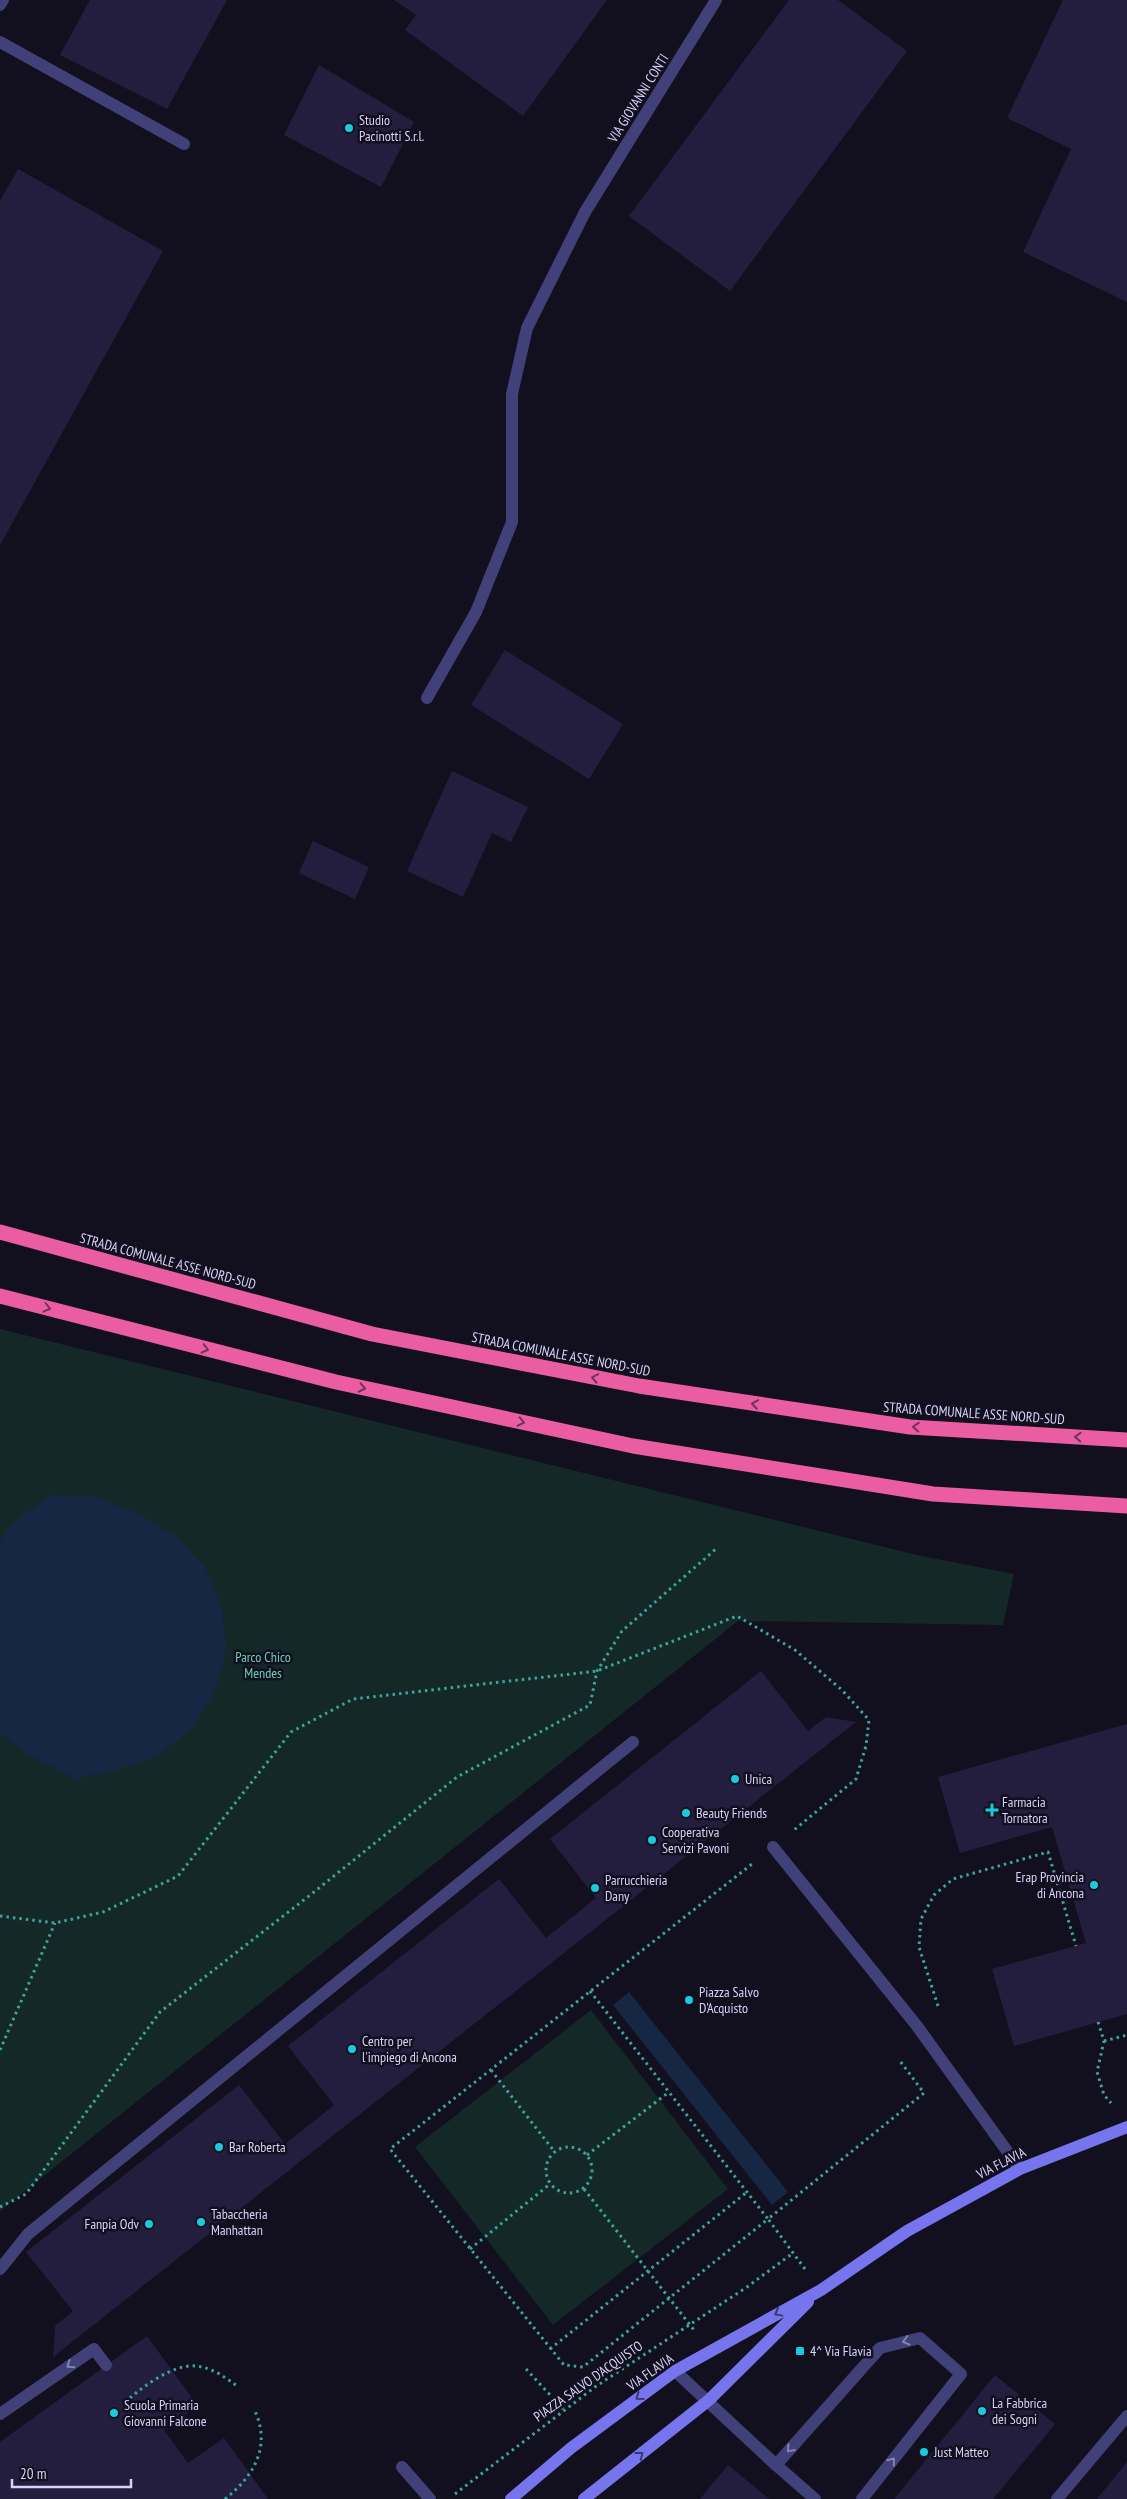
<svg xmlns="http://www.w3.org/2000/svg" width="1127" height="2499" font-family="'PT Sans Narrow',sans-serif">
  <rect width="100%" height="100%" fill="#120f1f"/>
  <g fill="#132827">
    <polygon points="0,1329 917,1555 1014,1574 1003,1625 738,1621 0,2211"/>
    <polygon points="591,2010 728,2189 553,2325 415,2147"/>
  </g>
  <g fill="#152743">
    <polygon points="50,1495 94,1496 139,1514 176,1536 205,1568 222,1607 226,1650 215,1692 192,1728 158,1756 119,1769 75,1779 31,1756 0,1733 0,1541 11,1525"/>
    <polygon points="629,1992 788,2192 772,2205 613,2005"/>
  </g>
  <g fill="#241e3e">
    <polygon points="90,0 227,0 167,109 60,55"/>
    <polygon points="394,0 607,0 523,116 405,30 416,15"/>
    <polygon points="789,0 838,0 907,51 730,291 629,216"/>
    <polygon points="1063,0 1127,0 1127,302 1023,252 1071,149 1007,118"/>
    <polygon points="319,65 414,122 381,187 284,135"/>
    <polygon points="18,169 163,251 0,545 0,201"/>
    <polygon points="505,650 623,724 589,779 471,705"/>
    <polygon points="452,771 528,807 511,842 492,833 463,897 407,871"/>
    <polygon points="313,841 369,867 355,899 299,873"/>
    <polygon points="761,1671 808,1731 826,1717 856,1722 53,2357 55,2326 73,2311 26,2252 239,2085 285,2144 334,2105 288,2046 499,1879 546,1938 596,1898 550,1839"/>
    <polygon points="1127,1724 1127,2014 1014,2046 992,1969 1086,1943 1052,1827 960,1853 938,1777"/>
    <polygon points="147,2336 198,2406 164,2430 188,2463 224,2438 268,2499 0,2499 0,2442"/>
    <polygon points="995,2375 1055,2424 993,2499 894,2499"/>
    <polygon points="1127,2462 1127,2499 1097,2499"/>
    <polygon points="728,2465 769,2499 700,2499"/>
  </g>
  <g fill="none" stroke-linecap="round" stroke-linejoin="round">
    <g stroke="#3ca49d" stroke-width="3" stroke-dasharray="2.5 4" stroke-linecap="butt">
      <polyline points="0,1916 55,1923 103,1912 178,1876 291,1732 353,1699 597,1671 737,1616 795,1650 842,1690 869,1720 866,1746 856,1779 794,1830"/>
      <path d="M590 1991 768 2219 583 2367 564 2365 390 2149C511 2054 631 1959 752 1864"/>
      <polyline points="938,2006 919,1947 921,1919 934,1895 953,1879 1048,1852 1076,1946"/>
      <polyline points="1098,2022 1104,2041 1097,2072 1104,2095 1111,2103"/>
      <polyline points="1104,2041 1127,2035"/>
      <polyline points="0,2050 55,1923"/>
      <polyline points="491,2070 554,2151"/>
      <circle cx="569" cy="2170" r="23"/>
      <polyline points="587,2155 669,2092"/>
      <polyline points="584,2189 694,2330"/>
      <polyline points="0,2207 26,2194 160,2012 314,1892 457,1777 590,1705 597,1671 622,1631 717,1548"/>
      <polyline points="470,2249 550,2184"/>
      <polyline points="805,2269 768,2219 924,2093 900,2061"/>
      <polyline points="550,2349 747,2192"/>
      <polyline points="526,2369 564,2410"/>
      <path d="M130 2398C145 2385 174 2364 195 2366 211 2367 225 2377 237 2386"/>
      <polyline points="455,2494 595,2387 747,2287 793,2253"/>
      <path d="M225 2499C254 2476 272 2446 254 2409"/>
    </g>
    <g stroke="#424078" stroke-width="12">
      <polyline points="0,5 3,0"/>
      <polyline points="0,42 184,144"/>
      <polyline points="427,698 476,612 512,522 512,394 527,328 585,212"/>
      <polyline points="773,1847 917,2026 1020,2169"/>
      <polyline points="0,2269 28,2234 633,1742"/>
      <polyline points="675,2371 776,2465 815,2499"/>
      <polyline points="0,2414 94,2349 106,2365"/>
      <polyline points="776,2465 880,2348 920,2338 961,2374 862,2499"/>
      <polyline points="1057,2499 1127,2416"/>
    </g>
    <g stroke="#424078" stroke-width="12">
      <polyline points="585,212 716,0"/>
      <polyline points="402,2467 430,2499"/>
    </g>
    <g stroke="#7775ee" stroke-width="12">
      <polyline points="511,2499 571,2448 675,2371 821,2290 907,2231 1020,2169 1127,2127"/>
      <polyline points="584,2499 709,2400 808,2302"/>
    </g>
    <g stroke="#eb5da2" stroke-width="15">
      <polyline points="0,1232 372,1334 639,1386 910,1427 1127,1440"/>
      <polyline points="0,1296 336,1382 633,1446 933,1494 1127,1506"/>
    </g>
  </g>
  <defs><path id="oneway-chevron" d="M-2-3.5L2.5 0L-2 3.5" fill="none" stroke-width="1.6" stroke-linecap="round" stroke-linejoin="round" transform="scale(1.25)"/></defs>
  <g stroke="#74325a">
    <use href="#oneway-chevron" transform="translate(47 1308) rotate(14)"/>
    <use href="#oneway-chevron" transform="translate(205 1349) rotate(14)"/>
    <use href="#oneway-chevron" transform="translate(595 1378) rotate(-169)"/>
    <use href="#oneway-chevron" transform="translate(362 1388) rotate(12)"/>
    <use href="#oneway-chevron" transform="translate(755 1404) rotate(-171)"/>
    <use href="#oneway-chevron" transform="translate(521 1422) rotate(12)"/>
    <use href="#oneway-chevron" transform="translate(916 1427) rotate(-176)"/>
    <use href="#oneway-chevron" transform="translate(1078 1437) rotate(-177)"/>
  </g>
  <g stroke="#3a3872">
    <use href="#oneway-chevron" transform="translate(778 2313) rotate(151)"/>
    <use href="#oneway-chevron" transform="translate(639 2397) rotate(144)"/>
    <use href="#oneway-chevron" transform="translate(640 2455) rotate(-38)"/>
  </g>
  <g stroke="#8582b2">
    <use href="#oneway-chevron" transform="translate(906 2341) rotate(166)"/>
    <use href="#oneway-chevron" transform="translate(70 2365) rotate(145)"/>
    <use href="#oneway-chevron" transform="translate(790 2449) rotate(132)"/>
    <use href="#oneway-chevron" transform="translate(892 2461) rotate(-51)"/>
  </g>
  <g fill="#1bcbdd" stroke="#120f1f" stroke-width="2">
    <circle cx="349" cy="128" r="5"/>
    <circle cx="735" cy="1779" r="5"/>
    <path d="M989.5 1802.5h5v5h5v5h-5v5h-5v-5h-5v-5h5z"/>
    <circle cx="686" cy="1813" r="5"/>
    <circle cx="652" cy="1840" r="5"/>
    <circle cx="1094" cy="1885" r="5"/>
    <circle cx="595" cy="1888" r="5"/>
    <circle cx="689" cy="2000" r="5"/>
    <circle cx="352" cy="2049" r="5"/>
    <circle cx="219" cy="2147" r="5"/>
    <circle cx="201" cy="2222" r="5"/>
    <circle cx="149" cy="2224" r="5"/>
    <rect x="795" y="2346" width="10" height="10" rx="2.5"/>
    <circle cx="982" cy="2411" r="5"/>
    <circle cx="114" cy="2413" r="5"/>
    <circle cx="924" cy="2452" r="5"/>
  </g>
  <g text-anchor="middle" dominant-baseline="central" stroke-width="5" stroke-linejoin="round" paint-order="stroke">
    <g font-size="14" fill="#d7d3fa" stroke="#120f1f">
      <text transform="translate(638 98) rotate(-58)">VIA GIOVANNI CONTI</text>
      <text transform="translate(168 1261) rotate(15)">STRADA COMUNALE ASSE NORD-SUD</text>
      <text transform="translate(561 1354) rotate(11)">STRADA COMUNALE ASSE NORD-SUD</text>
      <text transform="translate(974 1413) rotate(4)">STRADA COMUNALE ASSE NORD-SUD</text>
      <text transform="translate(1001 2163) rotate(-27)">VIA FLAVIA</text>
      <text transform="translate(650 2372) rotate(-35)">VIA FLAVIA</text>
      <text transform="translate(588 2381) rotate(-35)">PIAZZA SALVO D'ACQUISTO</text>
    </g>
    <g font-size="14" fill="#d7d3fa" stroke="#120f1f" text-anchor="start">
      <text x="359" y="120">Studio<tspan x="359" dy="16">Pacinotti S.r.l.</tspan></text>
      <text x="745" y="1779">Unica</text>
      <text x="1002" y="1802">Farmacia<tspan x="1002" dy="16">Tornatora</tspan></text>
      <text x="696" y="1813">Beauty Friends</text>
      <text x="662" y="1832">Cooperativa<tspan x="662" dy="16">Servizi Pavoni</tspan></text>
      <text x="1084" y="1877" text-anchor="end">Erap Provincia<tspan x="1084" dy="16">di Ancona</tspan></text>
      <text x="605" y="1880">Parrucchieria<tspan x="605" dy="16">Dany</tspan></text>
      <text x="699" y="1992">Piazza Salvo<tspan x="699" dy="16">D'Acquisto</tspan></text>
      <text x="362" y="2041">Centro per<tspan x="362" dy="16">l'impiego di Ancona</tspan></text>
      <text x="229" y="2147">Bar Roberta</text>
      <text x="211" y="2214">Tabaccheria<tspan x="211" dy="16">Manhattan</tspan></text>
      <text x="139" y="2224" text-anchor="end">Fanpia Odv</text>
      <text x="810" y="2351">4^ Via Flavia</text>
      <text x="992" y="2403">La Fabbrica<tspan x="992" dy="16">dei Sogni</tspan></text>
      <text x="124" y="2405">Scuola Primaria<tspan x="124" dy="16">Giovanni Falcone</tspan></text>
      <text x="934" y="2452">Just Matteo</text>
    </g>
    <g font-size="14" fill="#68d0b5" stroke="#120f1f">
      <text x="263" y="1657">Parco Chico<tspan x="263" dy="16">Mendes</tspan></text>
    </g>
  </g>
  <path d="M12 2479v8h119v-8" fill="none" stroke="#d7d3fa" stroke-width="2.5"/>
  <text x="20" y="2479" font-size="15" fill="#d7d3fa" stroke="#120f1f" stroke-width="4" paint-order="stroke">20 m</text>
</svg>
